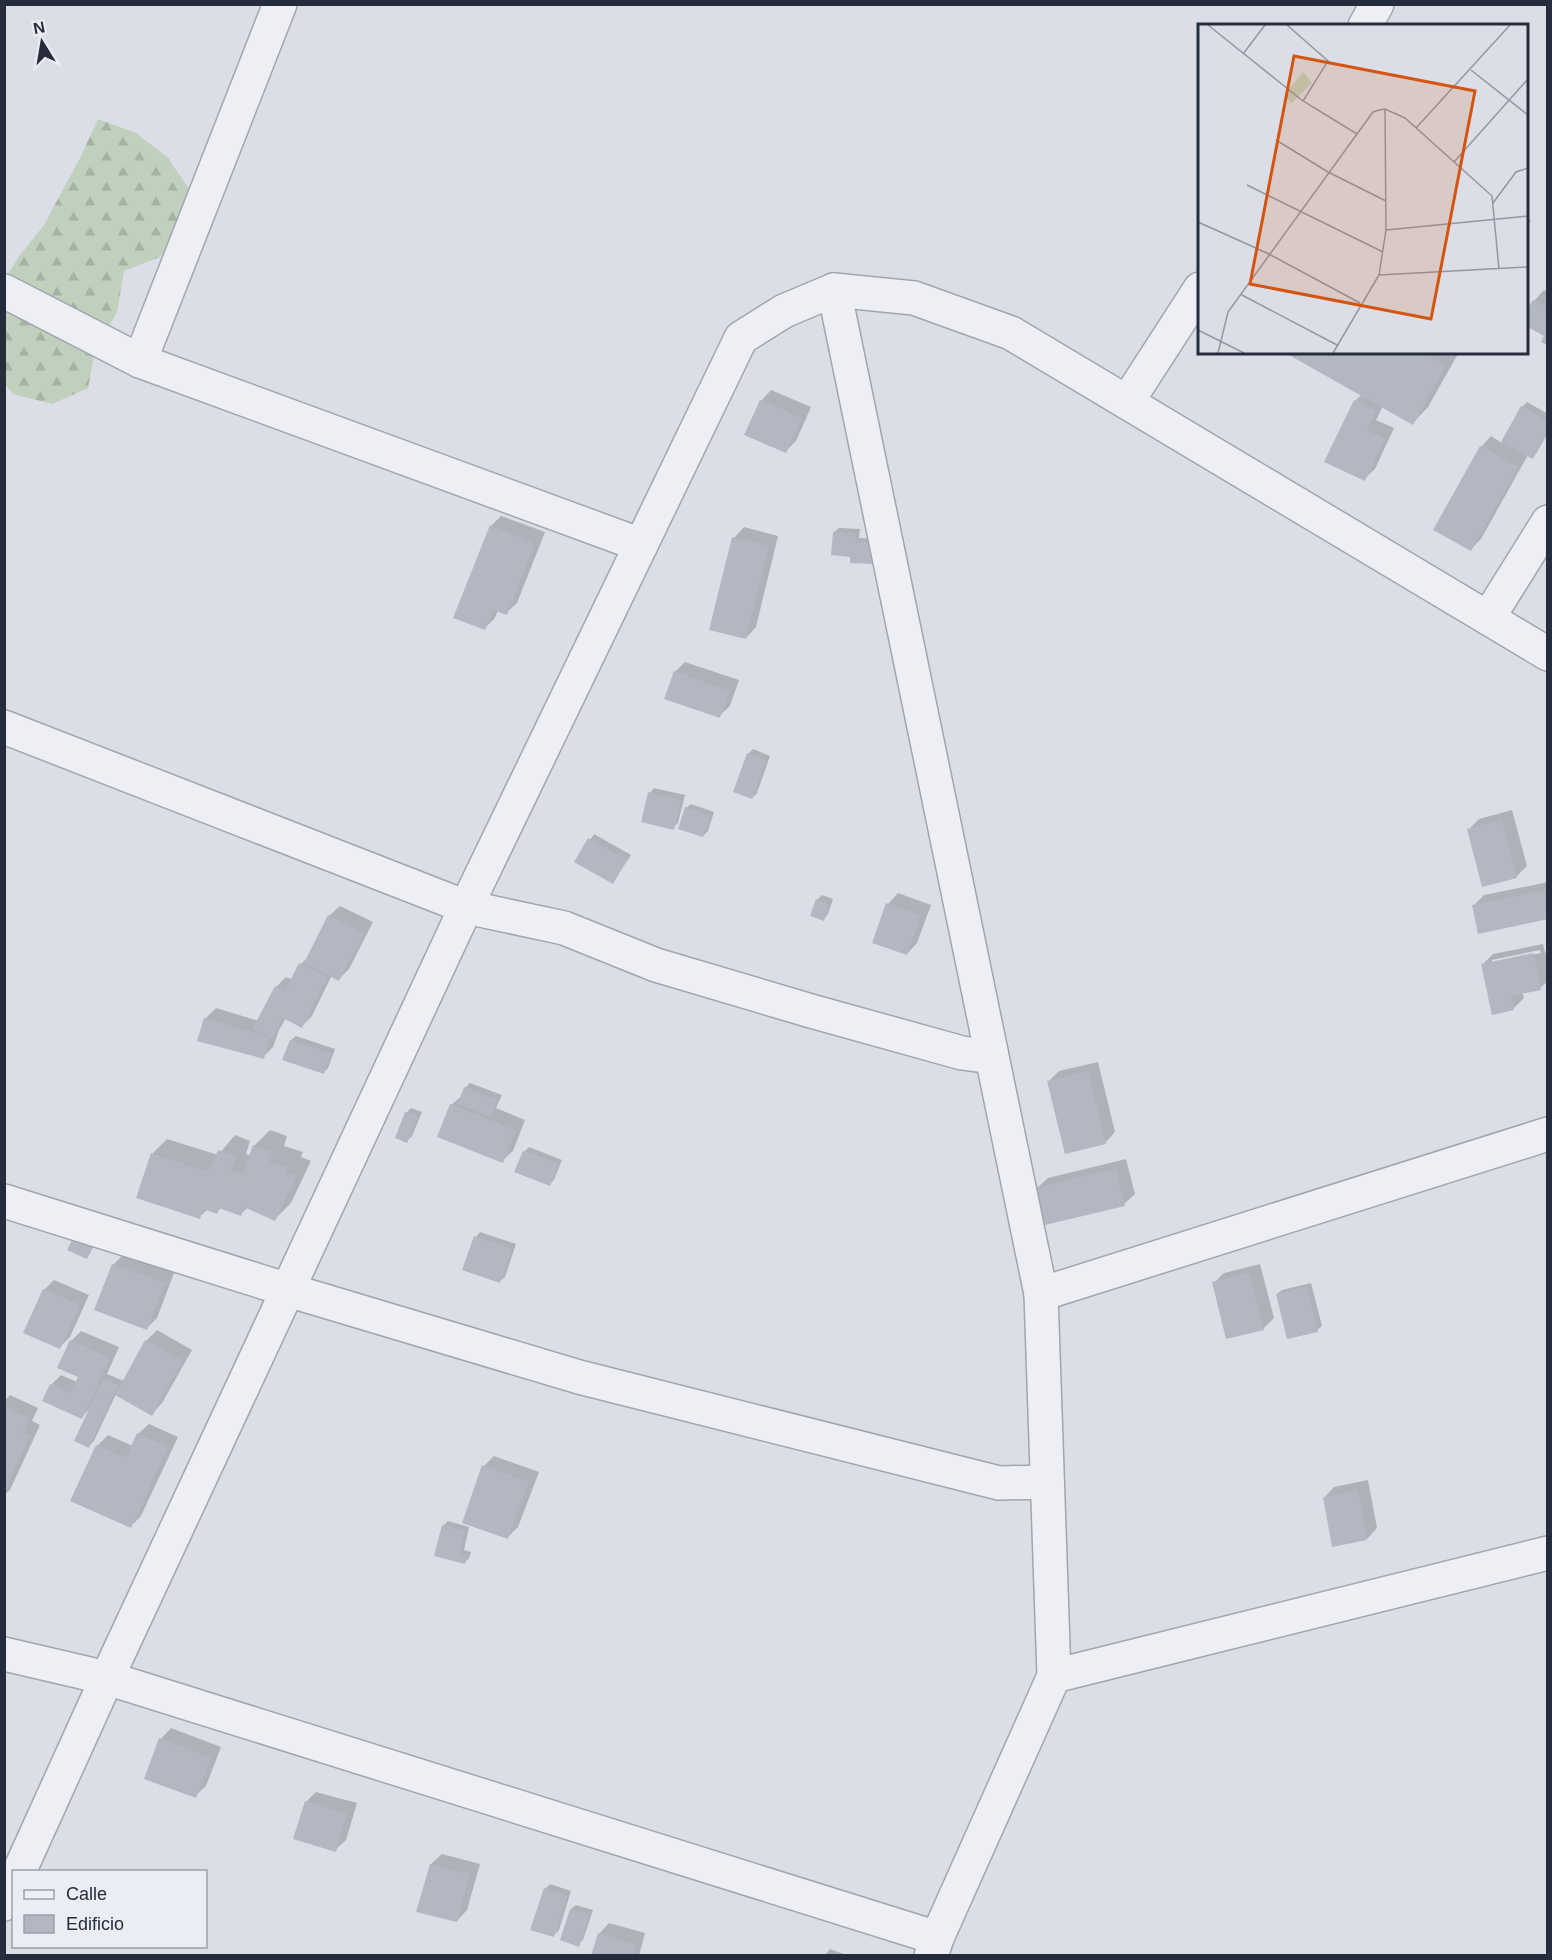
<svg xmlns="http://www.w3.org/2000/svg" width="1552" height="1960" font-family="Helvetica,sans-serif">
  <defs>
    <pattern id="forest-firs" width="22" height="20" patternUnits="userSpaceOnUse" patternTransform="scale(1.5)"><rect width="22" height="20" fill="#c0d0bc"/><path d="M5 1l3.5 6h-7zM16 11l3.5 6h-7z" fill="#a5b3a2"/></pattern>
  </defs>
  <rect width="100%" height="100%" fill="#dbdee6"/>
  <polygon fill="url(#forest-firs)" points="98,119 136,133 167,157 190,190 185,228 160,257 124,271 117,312 95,350 88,388 52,404 13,394 5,384 4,280 20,255 44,225 81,156"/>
  <g fill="#0003" fill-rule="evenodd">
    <polygon points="1526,219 1531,220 1526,230"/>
    <polygon points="1544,290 1548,292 1548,344 1534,301"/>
    <polygon points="1292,352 1459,352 1428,407 1413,423 1383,406 1376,420 1394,428 1375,469 1364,479 1355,401 1362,394"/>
    <polygon points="771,390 811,407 796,441 786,451 761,401"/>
    <polygon points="1527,402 1548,414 1548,433 1537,452 1532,457 1528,455 1481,539 1471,549 1481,447 1491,436 1502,443 1522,407"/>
    <polygon points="501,516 545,532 517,603 506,613 498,610 495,618 485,628 491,526"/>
    <polygon points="744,527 778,536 756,627 746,638 734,538"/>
    <polygon points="839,528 860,529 859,538 878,539 877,558 872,563 852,555 834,532"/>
    <polygon points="685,662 739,680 730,706 719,716 675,672"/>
    <polygon points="753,749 770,756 757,793 752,798 748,754"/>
    <polygon points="654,788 685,795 678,823 673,828 650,793"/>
    <polygon points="691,804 714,812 708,831 703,836 686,808"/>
    <polygon points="1512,810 1527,866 1517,876 1483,885 1469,829 1479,819"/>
    <polygon points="594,834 631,855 613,882 576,861"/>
    <polygon points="1548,882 1548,918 1473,906 1484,895"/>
    <polygon points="898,893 931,905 917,943 907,954 874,942 888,904"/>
    <polygon points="822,895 833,899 828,914 823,919 817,900"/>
    <polygon points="340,906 373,922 349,969 339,979 332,975 312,1016 302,1026 286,1018 279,1030 273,1047 263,1057 205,1019 216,1008 259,1021 276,987 286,977 293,980 301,964 310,955 329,916"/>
    <path d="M1543 944 1548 964V981L1540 988 1522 992 1524 998 1513 1009 1483 964 1493 954ZM1540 950 1541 953 1492 963V960Z"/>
    <polygon points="296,1036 335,1049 328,1068 323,1073 291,1040"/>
    <polygon points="1098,1062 1115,1132 1105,1143 1049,1081 1059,1071"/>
    <polygon points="470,1083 502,1095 496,1108 525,1120 513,1151 502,1161 451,1105 463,1095 466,1087"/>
    <polygon points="411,1108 422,1112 412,1136 407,1141 406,1113"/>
    <polygon points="270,1130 287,1136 284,1146 303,1152 301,1157 311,1161 291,1203 275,1219 248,1207 241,1214 221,1208 217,1212 208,1209 199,1217 152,1154 167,1139 218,1155 235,1135 250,1141 246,1154 251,1156 254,1146"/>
    <polygon points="529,1147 562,1160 554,1180 549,1184 524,1152"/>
    <polygon points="1126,1159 1135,1194 1124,1204 1037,1188 1048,1178"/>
    <polygon points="480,1232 516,1244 505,1277 500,1281 476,1237"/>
    <polygon points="124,1254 174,1273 157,1318 147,1328 113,1265"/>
    <polygon points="1260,1264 1274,1318 1263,1329 1214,1283 1224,1273"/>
    <polygon points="54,1280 89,1295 70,1337 59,1348 44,1290"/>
    <polygon points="1311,1283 1322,1326 1317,1330 1277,1294 1282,1290"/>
    <polygon points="157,1330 192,1350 162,1403 152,1414 116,1394 94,1441 89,1446 91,1407 82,1417 51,1385 61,1375 77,1382 80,1376 71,1341 81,1331 119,1347 107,1374 124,1381 146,1341"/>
    <polygon points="10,1395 38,1408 32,1421 40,1425 10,1490 4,1495 4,1401"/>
    <polygon points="149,1424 178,1437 141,1516 131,1526 97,1446 108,1435 133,1446 138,1434"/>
    <polygon points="494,1456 539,1472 518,1527 508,1537 484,1466"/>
    <polygon points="1368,1480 1377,1528 1367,1539 1324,1498 1334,1487"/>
    <polygon points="448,1521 469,1527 464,1550 471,1552 469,1558 465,1562 443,1526"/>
    <polygon points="171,1728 221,1747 206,1786 195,1796 161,1739"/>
    <polygon points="316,1792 357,1803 346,1840 335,1850 306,1802"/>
    <polygon points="442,1854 480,1864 467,1910 457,1921 431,1864"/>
    <polygon points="550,1884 571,1891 559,1930 554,1935 545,1889"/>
    <polygon points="576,1905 593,1910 583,1940 578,1945 562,1939 571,1909"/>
    <polygon points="609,1923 645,1933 639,1956 593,1956 599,1934"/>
    <polygon points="830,1949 849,1956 824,1956"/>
  </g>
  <g fill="#b2b7c2">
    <polygon points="1533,300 1548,308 1548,346 1541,342 1544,336 1526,326 1526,311"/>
    <polygon points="1290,352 1422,352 1446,366 1413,425 1289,355"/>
    <polygon points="760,400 802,418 786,453 744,435"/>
    <polygon points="1354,400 1376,411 1367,430 1385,439 1365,481 1324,462"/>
    <polygon points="1521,406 1548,421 1548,432 1533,459 1501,442"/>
    <polygon points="1480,446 1518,467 1471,551 1433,530"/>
    <polygon points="490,525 535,543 507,615 493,610 485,630 453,618"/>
    <polygon points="833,532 856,533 855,542 874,543 873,564 850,563 850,557 831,555"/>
    <polygon points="732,537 769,546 746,639 709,630"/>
    <polygon points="674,671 730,691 720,718 664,699"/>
    <polygon points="747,753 766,760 752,799 733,792"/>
    <polygon points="648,792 681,800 674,830 641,822"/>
    <polygon points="685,807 710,816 703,837 678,829"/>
    <polygon points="1502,820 1517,878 1482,887 1467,829"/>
    <polygon points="588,838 627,860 613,884 574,862"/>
    <polygon points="1545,890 1548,919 1478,934 1472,905"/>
    <polygon points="816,899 829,904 824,921 810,916"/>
    <polygon points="886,903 921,915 907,955 872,943"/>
    <polygon points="328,915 364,933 339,981 304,963"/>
    <polygon points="1533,953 1541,990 1511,996 1514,1010 1492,1015 1481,964"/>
    <polygon points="299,963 327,977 302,1028 283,1018 272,1038 253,1028 275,986 285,991"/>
    <polygon points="204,1018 270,1037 264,1059 197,1041"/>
    <polygon points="290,1040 331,1053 324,1074 282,1060"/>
    <polygon points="1088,1071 1106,1144 1065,1154 1047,1081"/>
    <polygon points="464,1087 498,1100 491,1117 458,1104"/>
    <polygon points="450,1104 516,1130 503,1163 437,1137"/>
    <polygon points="405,1112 418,1116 407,1143 395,1138"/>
    <polygon points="253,1145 273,1152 269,1162 288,1167 286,1173 297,1176 275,1221 244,1207 241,1216 219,1208 217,1214 203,1209 200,1219 136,1198 151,1153 208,1172 218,1150 236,1156 231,1170 243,1174"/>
    <polygon points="523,1151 559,1164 550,1186 514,1172"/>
    <polygon points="1116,1169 1125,1206 1045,1225 1036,1188"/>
    <polygon points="77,1230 97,1240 87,1259 67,1250"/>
    <polygon points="474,1236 512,1249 500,1283 462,1270"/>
    <polygon points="112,1264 165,1283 147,1330 94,1310"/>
    <polygon points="1250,1273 1264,1330 1226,1339 1212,1282"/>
    <polygon points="1307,1287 1318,1332 1287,1339 1276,1294"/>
    <polygon points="43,1289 80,1305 60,1349 23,1333"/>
    <polygon points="70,1340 110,1358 82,1419 42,1401 50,1384 70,1393 78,1377 57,1368"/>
    <polygon points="145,1340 183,1361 152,1416 115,1395"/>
    <polygon points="103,1379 118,1385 89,1448 74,1441"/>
    <polygon points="4,1407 29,1418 23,1432 30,1436 4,1492"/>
    <polygon points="137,1433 168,1447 131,1528 70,1501 96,1445 126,1458"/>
    <polygon points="482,1465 529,1482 508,1539 462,1523"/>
    <polygon points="1358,1490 1367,1540 1332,1547 1323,1497"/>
    <polygon points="442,1525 465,1531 460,1554 467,1556 465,1564 434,1556"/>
    <polygon points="159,1738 211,1758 196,1798 144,1779"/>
    <polygon points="305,1801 347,1814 336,1852 293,1839"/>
    <polygon points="430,1864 470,1874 457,1922 416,1912"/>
    <polygon points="544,1888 568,1895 554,1937 530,1930"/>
    <polygon points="570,1909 589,1915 579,1947 560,1940"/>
    <polygon points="598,1933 636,1944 632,1956 591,1956"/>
  </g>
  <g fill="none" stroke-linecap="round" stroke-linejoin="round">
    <g stroke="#a1a5b0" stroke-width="36">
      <g id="street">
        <polyline points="1365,26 1377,4"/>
        <polyline points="834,290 1041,1294 1054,1676 937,1938 931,1956"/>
        <polyline points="4,291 140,361 641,545"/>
        <polyline points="140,361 280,4"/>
        <polyline points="1127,402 1200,289"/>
        <polyline points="1488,618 1548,522"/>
        <polyline points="4,727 466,907 564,928 656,965 811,1011 962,1053 977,1055 991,1052"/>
        <polyline points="4,1201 288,1290 579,1377 999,1483 1047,1482"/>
        <polyline points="1041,1294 1548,1134"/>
        <polyline points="4,1654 107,1678 937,1938"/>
        <polyline points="1054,1676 1548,1553"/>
        <polyline points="19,1872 107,1678 466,907 741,338 784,311 834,290 914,298 1011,333 1548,654"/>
        <polyline points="4,1904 14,1884"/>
      </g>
    </g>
    <use href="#street" stroke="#eeeff4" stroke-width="33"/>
  </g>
  <g transform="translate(1198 24)">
    <rect width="330" height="330" fill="#dbdee6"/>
    <path d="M105 48 114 59 93 80 87 70Z" fill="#c0d0bc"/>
    <path fill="none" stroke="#9297a2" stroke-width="1.5" d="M10 1 105 77 159 110M89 1 130 37 105 77M45 30 67 1M273 46 330 91M218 104 312 1M78 116 130 148 188 177M256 138 330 55M49 161 185 228M295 179 318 148 330 144M0 198 71 230 162 279M188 206 330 192M181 251 330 243M42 270 139 321M0 306 46 329M20 329 30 288 175 88 181 86 187 85 207 94 294 172 301 245M135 329 181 251 188 206 187 85"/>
    <path fill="#d45411" fill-opacity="0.15" stroke="#d45411" stroke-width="3" d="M96 32 277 67 233 295 52 260Z"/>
    <rect width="330" height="330" fill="none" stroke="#252c3c" stroke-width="3"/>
  </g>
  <rect width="1552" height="1960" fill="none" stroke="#252c3c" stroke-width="12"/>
  <rect x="12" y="1870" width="195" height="78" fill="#eaedf4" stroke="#9ba0aa" stroke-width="1.5"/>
  <rect x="24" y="1890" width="30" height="9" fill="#eeeff4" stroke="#9ba0aa" stroke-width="1.5"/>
  <text x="66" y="1900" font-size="18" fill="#252c3c">Calle</text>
  <rect x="24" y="1915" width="30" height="18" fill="#b2b7c2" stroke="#9ba0aa" stroke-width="1.5"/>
  <text x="66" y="1930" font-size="18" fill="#252c3c">Edificio</text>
  <g transform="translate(42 42) rotate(349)" stroke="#eaedf4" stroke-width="4.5" paint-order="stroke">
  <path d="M0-4.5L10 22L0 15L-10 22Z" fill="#252c3c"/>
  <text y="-9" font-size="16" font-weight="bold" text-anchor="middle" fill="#252c3c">N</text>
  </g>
</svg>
